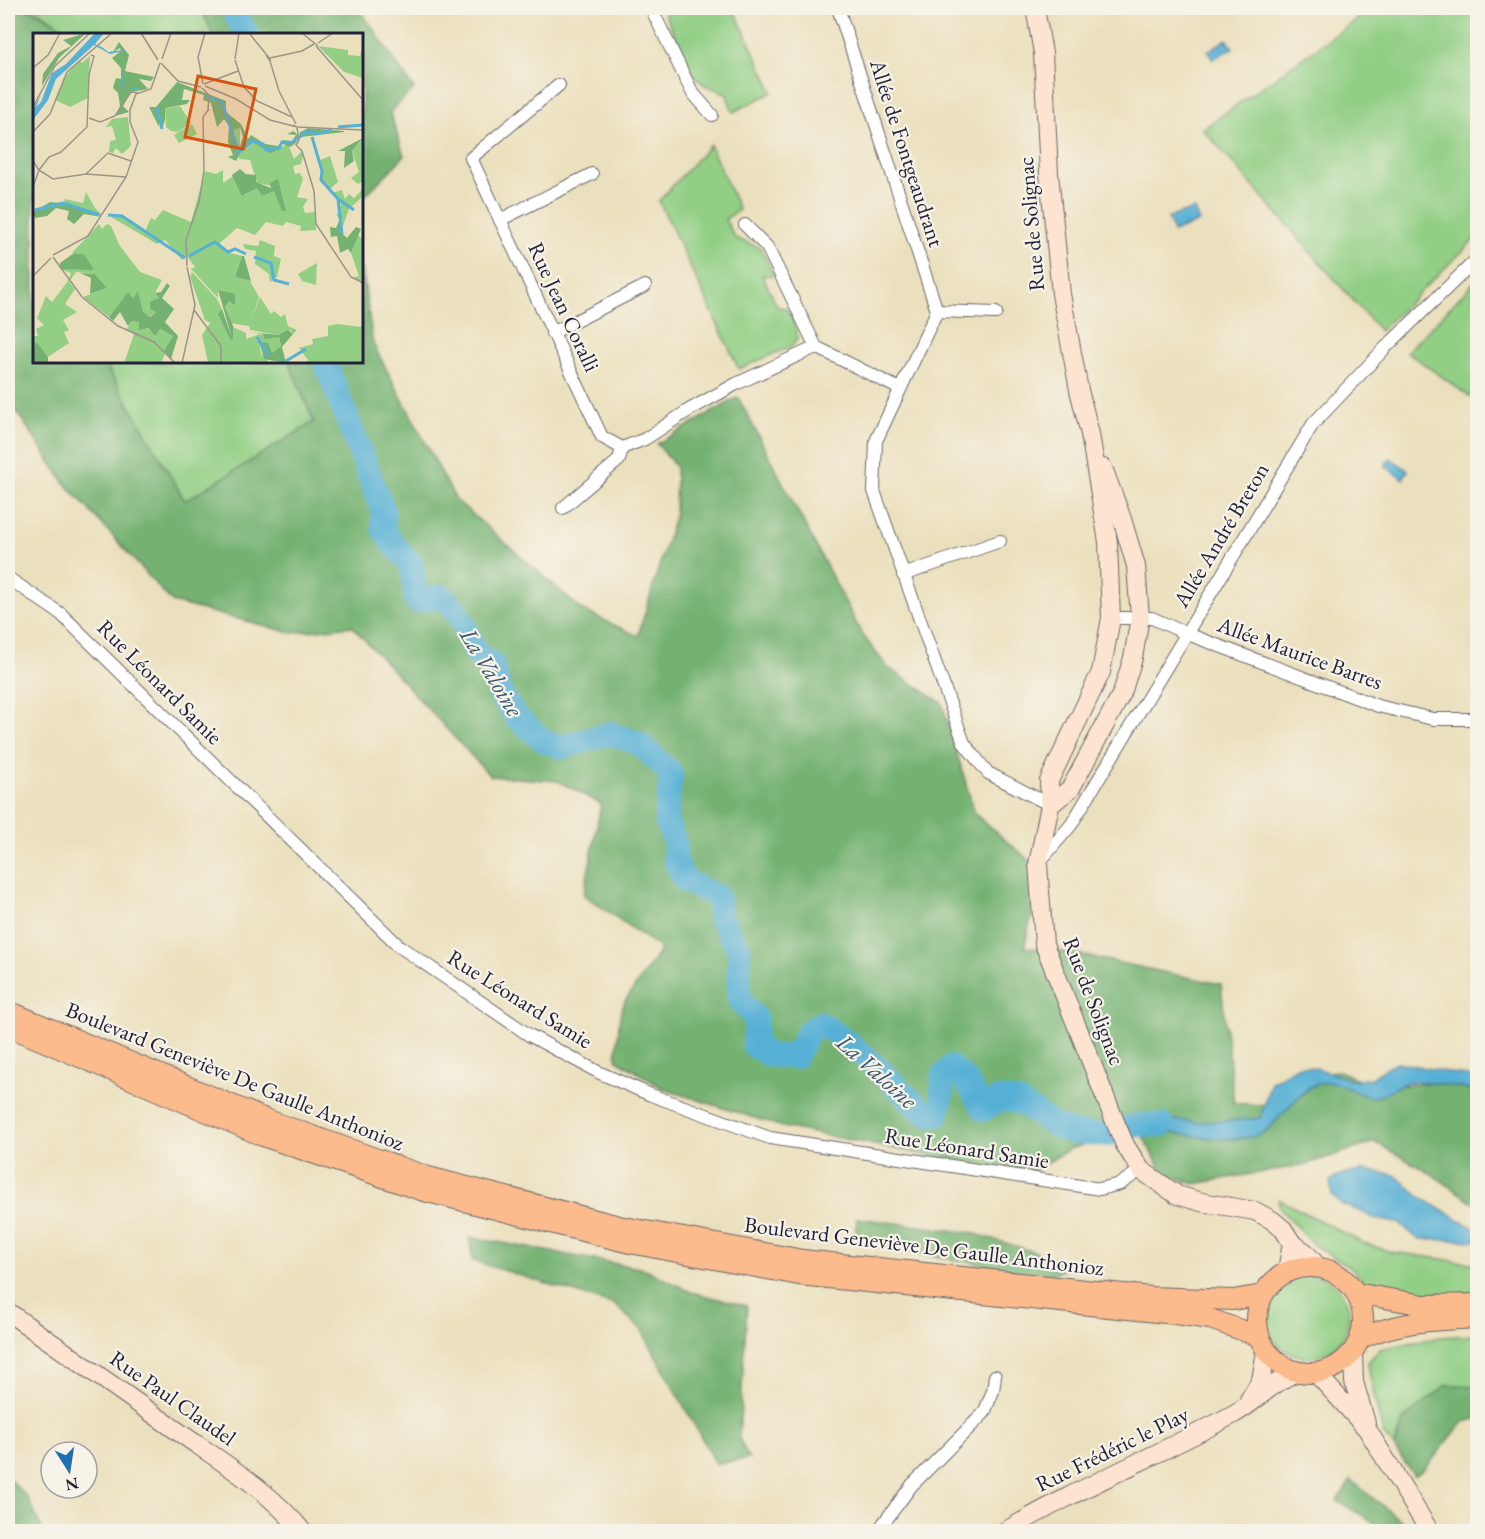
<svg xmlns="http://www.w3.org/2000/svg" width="1485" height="1539" font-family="'EB Garamond',serif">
  <rect width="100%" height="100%" fill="#f7f3e8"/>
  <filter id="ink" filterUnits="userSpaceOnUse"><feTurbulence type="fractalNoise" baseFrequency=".0167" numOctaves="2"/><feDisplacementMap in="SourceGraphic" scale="12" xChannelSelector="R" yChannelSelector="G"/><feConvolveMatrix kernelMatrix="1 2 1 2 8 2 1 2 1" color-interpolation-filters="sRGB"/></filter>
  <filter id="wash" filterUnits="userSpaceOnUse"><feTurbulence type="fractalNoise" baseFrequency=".008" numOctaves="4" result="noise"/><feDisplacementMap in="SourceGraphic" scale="24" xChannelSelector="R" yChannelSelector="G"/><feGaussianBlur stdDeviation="1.35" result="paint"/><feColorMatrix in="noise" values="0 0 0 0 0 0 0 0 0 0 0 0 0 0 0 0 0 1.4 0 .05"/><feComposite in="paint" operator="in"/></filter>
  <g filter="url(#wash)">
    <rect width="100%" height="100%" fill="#ebe0bd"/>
    <g fill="#92cf85" stroke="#5a7860" stroke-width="1.5">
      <polygon points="26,8 201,8 213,34 71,34 42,13"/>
      <polygon points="662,8 733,8 773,92 733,112 726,93 705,85 695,77"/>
      <polygon points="1373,8 1478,8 1477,237 1380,331 1203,129"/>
      <polygon points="710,145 739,210 725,219 735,238 761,248 774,276 762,275 777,306 787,309 797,330 798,338 792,346 739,369 659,201"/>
      <polygon points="1477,279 1477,402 1407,352"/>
      <polygon points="104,362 289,362 314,422 185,502"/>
      <polygon points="1278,1199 1361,1242 1391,1252 1477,1264 1477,1294 1446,1295 1382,1290 1367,1286 1352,1268 1315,1246 1280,1209"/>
      <circle cx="1308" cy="1316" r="41"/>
      <polygon points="1477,1335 1477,1386 1447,1385 1404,1419 1394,1447 1383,1434 1370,1377 1368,1362 1380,1349 1440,1337"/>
    </g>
    <g fill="#75b272" stroke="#4c6a56" stroke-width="1.5">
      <path d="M8 8C37 7 48 18 71 34H34V362H104L185 501 314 422 289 362H362V268L373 344 456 500 582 610 638 636 675 514 676 467 657 444 738 397 862 634 887 667 942 703 975 814 1043 872 1024 947 1072 953 1221 984 1234 1103 1263 1105 1314 1073 1339 1071 1368 1083 1406 1085 1477 1078V1205L1430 1173 1375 1142 1304 1165 1194 1184 1163 1173 1140 1131 1069 1149 1028 1175 783 1127 664 1089 616 1059 620 1015 625 1001 658 954 660 948 584 895 601 804 558 781 490 776 352 626 292 633 172 602 64 482 8 399Z"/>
      <polygon points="201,8 359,8 414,89 390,112 404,156 362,199 362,34 213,34"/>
      <polygon points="857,1218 972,1233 1078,1265 1045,1276 855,1242"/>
      <polygon points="469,1237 645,1269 691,1292 747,1306 739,1438 749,1459 716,1464 641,1329 615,1305 473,1261"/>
      <polygon points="1447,1385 1477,1386 1477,1419 1463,1422 1425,1469 1414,1476 1394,1447 1404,1419"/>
      <polygon points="8,1477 28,1499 43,1531 8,1531"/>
      <polygon points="1351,1480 1401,1521 1408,1531 1380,1531 1372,1521 1337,1501"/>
    </g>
    <g fill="#57b0d5" stroke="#3c6988" stroke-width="1.5">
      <polygon points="1227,39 1233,48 1213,59 1208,51"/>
      <polygon points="1194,209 1199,222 1173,232 1168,218"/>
      <polygon points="1390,458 1408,470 1403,479 1385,466"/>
      <path d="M1396 1062 1477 1078V1091C1463 1088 1421 1079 1409 1082 1397 1084 1384 1099 1371 1097 1350 1093 1333 1074 1311 1087 1295 1096 1272 1130 1261 1134 1229 1144 1198 1136 1166 1132 1155 1131 1144 1133 1134 1133L1128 1120 1140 1117 1197 1122 1227 1121 1260 1118 1271 1082 1299 1066 1316 1068 1351 1080 1370 1079Z"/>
      <polygon points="1364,1170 1395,1175 1420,1197 1477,1230 1477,1241 1418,1239 1400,1224 1373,1218 1360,1211 1343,1205 1332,1195 1330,1181 1341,1175"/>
    </g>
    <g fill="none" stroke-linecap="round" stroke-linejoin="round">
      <g stroke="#57b0d5" stroke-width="24">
        <polyline points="231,8 247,34"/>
        <path d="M325 362 383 510V529L394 545 412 565 416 601 442 596 457 611 477 655 492 664 501 695 516 717 544 741 563 747 610 733 640 744 671 773 666 820 675 843V860L685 881 718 897 720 918 739 949V999L756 1019 754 1046 769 1055 795 1057 808 1032 820 1023C860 1048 891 1082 926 1114L937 1115 942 1097 943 1076 951 1067 965 1079 984 1110 998 1099 1019 1102 1057 1127 1074 1133 1105 1135 1137 1125H1162"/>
      </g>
    </g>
  </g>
  <g filter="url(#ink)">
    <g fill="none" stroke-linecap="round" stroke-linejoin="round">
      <g stroke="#686468" stroke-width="14">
        <g id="street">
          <polyline points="651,8 692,92 712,115"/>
          <polyline points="838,8 937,311 876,441 874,491 964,743 988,773 1050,805"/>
          <polyline points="559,85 471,158 602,437 622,448 645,439 689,410 736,384 816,347"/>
          <polyline points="500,220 592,174"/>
          <polyline points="745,225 767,247 816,347 900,389"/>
          <polyline points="937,311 996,313"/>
          <polyline points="552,333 645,286"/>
          <polyline points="563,508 619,460 622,448"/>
          <polyline points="903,575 1000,541"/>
          <polyline points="8,578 61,614 399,946 529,1035 600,1073 651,1095 770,1138 1100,1189 1120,1184 1141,1170"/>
          <polyline points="1111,618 1152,618 1185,633 1378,706 1433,719 1478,719"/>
          <polyline points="1041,860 1071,825 1313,424 1386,347 1478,258"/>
          <polyline points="877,1532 912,1485 984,1413 993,1391 995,1376"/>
        </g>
      </g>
      <g stroke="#686468" stroke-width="20">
        <g id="secondary">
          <polyline points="1035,8 1043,53 1049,174 1061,294 1079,390 1090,434 1108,542 1111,618 1101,672 1049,781 1050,805 1038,864 1044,944 1116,1124 1125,1145 1141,1170 1177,1195 1201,1202 1255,1211 1272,1220 1283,1229 1292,1243 1305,1252 1318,1267"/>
          <polyline points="1050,805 1071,788 1122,693 1133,658 1140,617 1136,566 1122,519 1103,468"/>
          <polyline points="1287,1271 1292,1243"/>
          <path d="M8 1312C66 1353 125 1394 183 1435 225 1464 271 1492 303 1532"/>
          <polyline points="1353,1352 1354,1382 1366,1423"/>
          <polyline points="1316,1373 1367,1429 1430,1532"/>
          <polyline points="1249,1400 1261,1380 1266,1351"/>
          <path d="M1004 1532C1078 1488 1157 1456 1232 1415 1255 1403 1272 1382 1297 1372"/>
        </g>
      </g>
      <g stroke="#686468" stroke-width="22">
        <g id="primary">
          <polyline points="8,1011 265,1119 428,1177 619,1226 803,1260 1151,1297 1233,1300 1262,1295"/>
          <polyline points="8,1026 263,1136 424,1191 630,1243 799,1275 1176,1314 1210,1319 1258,1336"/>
          <circle cx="1310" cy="1320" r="53"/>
          <polyline points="1356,1293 1424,1305 1478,1304"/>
          <path d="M1361 1338C1400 1321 1435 1320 1478 1318"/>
        </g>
      </g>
      <use href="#street" stroke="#fff" stroke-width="12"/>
      <use href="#secondary" stroke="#fde4d1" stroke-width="18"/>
      <use href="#primary" stroke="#fbbb8d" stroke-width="20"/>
    </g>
  </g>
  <g text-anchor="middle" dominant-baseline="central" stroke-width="4.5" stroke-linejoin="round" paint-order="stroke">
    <g font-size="22" fill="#22223b" stroke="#f7f3e8">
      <text transform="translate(907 153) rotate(72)">Allée de Fontgeaudrant</text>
      <text transform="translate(1031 224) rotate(-95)">Rue de Solignac</text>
      <text transform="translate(564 307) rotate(65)">Rue Jean Coralli</text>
      <text transform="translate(1221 535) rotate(-59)">Allée André Breton</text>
      <text transform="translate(1300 653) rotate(20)">Allée Maurice Barres</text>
      <text transform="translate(160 682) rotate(45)">Rue Léonard Samie</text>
      <text transform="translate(520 999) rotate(32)">Rue Léonard Samie</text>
      <text transform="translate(1094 1001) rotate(69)">Rue de Solignac</text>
      <text transform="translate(235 1076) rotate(22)">Boulevard Geneviève De Gaulle Anthonioz</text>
      <text transform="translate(967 1148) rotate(9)">Rue Léonard Samie</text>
      <text transform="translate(924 1246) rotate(7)">Boulevard Geneviève De Gaulle Anthonioz</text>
      <text transform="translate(173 1398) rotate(35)">Rue Paul Claudel</text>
      <text transform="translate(1112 1449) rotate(-26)">Rue Frédéric le Play</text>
    </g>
    <g font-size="24" font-style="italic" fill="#355471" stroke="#f7f3e8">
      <text transform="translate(492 672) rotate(59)">La Valoine</text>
      <text transform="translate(877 1071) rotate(42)">La Valoine</text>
    </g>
  </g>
  <g transform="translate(33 33)">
    <rect width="330" height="330" fill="#ebe0bd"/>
    <path d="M330 11V45L311 39 285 13 315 17V22L327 23ZM57 23 55 65 37 74 22 67 31 45 46 27 49 30ZM147 73 158 90 145 99 138 98 133 94 132 75ZM95 84 98 113 89 121 83 115 80 120 76 119 77 108 83 107 79 93 73 94 79 86ZM159 91 164 101 146 110 141 102ZM207 95V113L214 116 220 109 240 117 255 111 261 126 269 118 270 123 268 131 260 133 262 141 267 140 270 146 264 164 275 166 270 174 272 180 282 179 283 197 267 198 268 193 253 189 250 193 233 189 222 202 204 195 187 210 193 219 209 223 202 244 217 248 226 264 218 287 227 264 238 281 241 278 248 284 252 281 255 293 264 297 260 301 257 297 245 302 217 297 216 293 196 290 192 274 196 268 202 271 185 257V265L158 236 162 234 154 223 149 227 132 207 124 211 78 184 89 182 112 198 118 185 122 187 130 177 158 189 172 138 183 141 190 137V150L200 143 212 162 224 154 241 158 252 178 248 161 240 153 224 150 217 127 206 126 201 97ZM329 107 330 148 325 151 318 145 326 139 319 118ZM297 123 305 149 297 156 288 147 289 136 285 128ZM330 156V163L316 176 310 193 303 180 306 181 308 169 299 160 309 157 312 166 316 161 321 165ZM53 159 62 175 68 181 31 169 32 166 50 170ZM66 191 69 196 74 191 78 193 87 213 107 239 129 247 122 260 126 265 116 274 123 279 116 284 110 279 105 259 100 265 95 260 76 284 50 264 74 255 62 241 43 239 36 249 42 256 32 271 44 279 30 287 36 297 31 299 36 310 15 324 4 309 0 313V303H5L3 296 11 292 4 285 13 263 19 269 35 248 38 240 27 236 47 220H39ZM325 202 330 207V249L319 245 326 243 318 220ZM227 207 242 213 241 223 248 226 244 244 237 249 236 241 222 231 223 218 212 216 210 211 225 213ZM284 230 283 252 269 248 265 241ZM159 239 184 266 189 276 186 281 198 308 200 294 213 300V306L227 301 246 304 248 313 239 320 227 307 219 309 227 311 228 321 237 330H175L169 302 177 290 172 287 157 244ZM99 288 107 289 122 302 127 296 140 303 128 330H91L101 301 93 297ZM304 291 329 294 330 330H273L275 327 266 315 280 311 279 306 295 303V293Z" fill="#92cf85"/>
    <path d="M53 0 26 25 9 53 10 41 25 20 38 13 30 7ZM86 9 96 22 92 38 121 44 118 48 106 46 115 56 98 59 90 73 96 79 82 83 87 73 85 60 80 55 83 45 88 46V35L79 25 88 18 87 15 80 19ZM144 49 193 68V79L208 91 215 106 218 102 232 111 245 113 250 107 259 108 263 102 254 101 261 98 265 103 263 110 257 114 248 110V116L237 120 220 109 212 117 207 113 210 104 207 95 201 97 203 115 208 119 203 128 195 124 200 122 195 109 196 93 191 86 184 94 178 70 170 67 171 62 151 56 149 67H157L154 71 132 75V87L130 93 126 89V94L116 74H123ZM275 95 311 98V99L268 104 266 100ZM330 105 319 118 321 128 311 135 312 118H305ZM207 136 213 141 223 142V149L238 155 237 150 245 146 253 178H249L241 158 229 163 224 155 209 163 199 142ZM17 169 38 171 68 184 51 181 41 191 34 186 36 178 23 175 14 183 2 185 0 179ZM307 186V198L314 205 323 194 328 196 318 220 315 216 307 220 304 203 298 204 297 194 303 195ZM41 220 51 221 61 237 27 236V230ZM209 223H211L218 248 202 244ZM47 240 62 241 74 255 57 261 58 245ZM134 250 137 253 129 265 141 276 132 289 145 303 138 326 131 318 140 303 127 296 122 303 115 295 106 297V289L99 288 95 293 87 279 80 288 76 284 95 259 100 265 105 258 110 279 117 284 123 279 117 276V269L126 265 122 260 128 259ZM185 257 202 261V272L196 268 192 274 200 293V305L198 308 185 281 189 276 199 305ZM255 297 260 301 249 314 253 330 231 326 227 311 218 308 235 310 239 320 248 313 246 304 232 306 230 301 216 299 245 302ZM4 309 15 324V329L0 330V313Z" fill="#75b272"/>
    <path d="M62 0H71L62 11 69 14 75 19 91 17 90 54 93 57 101 55 112 57H93L89 54 91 18 77 21 61 12 23 46 15 67 0 87V76L8 62 3 74 8 69 19 40 33 31Z" fill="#57b0d5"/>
    <path fill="none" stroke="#57b0d5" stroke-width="3" d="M173 62 189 69 206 119 219 108 230 111 233 117 246 115 249 109 258 110 275 98 283 101 299 97M124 75 129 96M305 94 330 92M279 104 289 138 288 147 305 166 309 201M305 166 321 177M2 177 30 170 67 182M75 182 89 183 152 225M156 223 182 209 195 219 202 216 213 221M221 224 238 230 241 247 256 251M224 304 236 323M253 328 273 316"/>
    <path fill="none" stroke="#9b9489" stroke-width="1.5" d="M108 0 125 27M216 0 237 26V28L233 22M269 0 285 13M285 10 300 0M283 13 330 67M237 25 269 18 281 11M129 26 138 0M202 26 206 0M202 27 211 54 224 68 259 84M237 28 246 58 263 91M128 30 145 48 168 54M0 35 15 22 27 0M170 51 165 24 172 0M171 51 205 38M172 53 203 66 237 87 264 94 260 92M169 55 176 62 175 77M0 74 22 33 57 0M56 85 67 89 82 83 98 59 105 60M264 94 330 97M264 95 266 107 263 112 269 118 281 158 283 191 318 244 330 250M0 99 17 81 34 39 79 0M0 128 6 137 0 154M6 137 16 124 28 119 54 94 56 42 61 23 58 22M6 137 20 146 53 141 93 144M53 141 75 120 98 128M20 222 55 203 93 144 105 109 97 89V77L103 61 118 56 127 30M20 224 49 264 85 293 121 309 142 330M154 233 153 207 166 169 171 137 170 84 176 76M0 243 18 225M330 264V307M161 277 188 313V330M149 330 162 272 154 234"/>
    <path fill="#d45411" fill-opacity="0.15" stroke="#d45411" stroke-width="3" d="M165 43 223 56 210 116 152 104Z"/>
    <rect width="330" height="330" fill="none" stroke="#22223b" stroke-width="3"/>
  </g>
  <rect width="1485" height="1539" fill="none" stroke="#f7f3e8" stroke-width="30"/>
  <g transform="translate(69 1470) rotate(168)"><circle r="28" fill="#f7f3e8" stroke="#a29fa3" stroke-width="1.5"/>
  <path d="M0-4.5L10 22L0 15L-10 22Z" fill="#1f6fb2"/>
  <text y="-9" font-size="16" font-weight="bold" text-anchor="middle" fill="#22223b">N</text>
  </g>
</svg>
